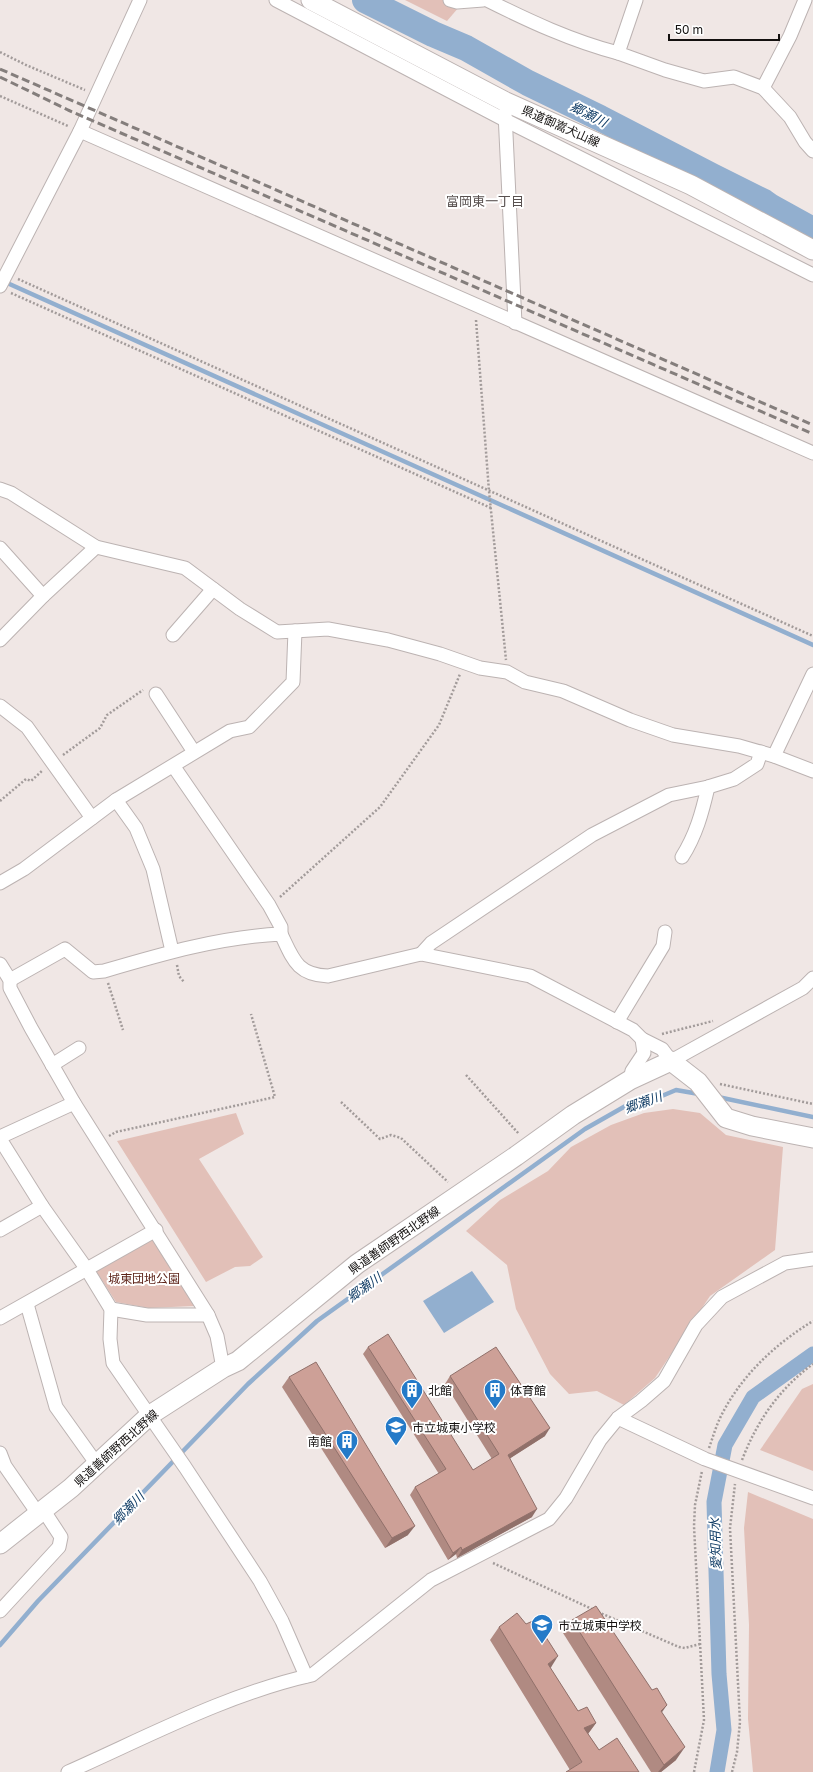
<svg xmlns="http://www.w3.org/2000/svg" width="813" height="1772" font-family="'Golos Text','Noto Sans JP',sans-serif">
  <rect width="100%" height="100%" fill="#f0e7e5"/>
  <g fill="#e2c0b8">
    <polygon points="405,0 465,0 447,21"/>
    <polygon points="673,1109 700,1113 726,1135 783,1147 775,1250 710,1296 655,1378 624,1405 597,1391 569,1394 550,1374 516,1309 507,1265 466,1231 500,1200 548,1171 571,1147 611,1125 644,1113"/>
    <polygon points="236,1113 244,1134 199,1159 263,1257 250,1266 235,1267 206,1282 117,1141"/>
    <polygon points="154,1239 194,1306 149,1308 116,1302 96,1271"/>
    <polygon points="813,1384 813,1471 760,1450 802,1389"/>
    <polygon points="748,1492 813,1519 813,1772 753,1772 748,1719 749,1625 744,1528"/>
  </g>
  <polygon fill="#92afcf" points="472,1271 494,1302 444,1333 423,1301"/>
  <g fill="none" stroke-linecap="round" stroke-linejoin="round">
    <g stroke="#92afcf" stroke-width="4.5">
      <polyline points="5,282 813,645"/>
      <polyline points="718,1097 813,1117"/>
      <polyline points="0,1645 38,1601 248,1384 317,1321 585,1129 629,1104 657,1098 676,1090 699,1094"/>
    </g>
    <polyline stroke="#92afcf" stroke-width="15" points="717,1772 724,1730 719,1674 714,1502 725,1445 753,1397 813,1354"/>
    <polyline stroke="#92afcf" stroke-width="26" points="365,0 433,34 466,48 528,83 600,118 712,176 764,202 771,207 813,230"/>
    <g stroke="#bcb3b2" stroke-width="15">
      <g id="minor">
        <polyline points="276,0 505,120 813,275"/>
        <polyline points="450,0 457,2 483,0"/>
        <path d="M487 0C529 21 572 41 618 53"/>
        <polyline points="636,0 618,53 665,70 704,81 734,77 763,88 790,117 805,142 813,151"/>
        <polyline points="763,88 790,36 805,0"/>
        <polyline points="505,113 515,323"/>
        <polyline points="80,131 813,453"/>
        <polyline points="0,286 80,131 140,0"/>
        <polyline points="0,489 11,493 96,547 185,568 240,609 277,632 328,629 388,640 440,654 480,668 507,672 525,682 563,691 630,720 673,735 739,746 774,756 813,771"/>
        <polyline points="0,548 43,596"/>
        <polyline points="173,635 213,589"/>
        <polyline points="0,640 43,596 96,547"/>
        <polyline points="156,694 194,752"/>
        <polyline points="0,706 27,727 92,818"/>
        <polyline points="774,756 813,674"/>
        <polyline points="174,767 269,905 281,927 281,934"/>
        <polyline points="116,800 136,828 153,869 172,951"/>
        <path d="M682 857C696 835 702 813 708 787"/>
        <polyline points="0,883 24,869 116,800 230,731 249,727 293,682 295,631"/>
        <polyline points="421,954 431,943 592,835 669,795 708,787 734,779 757,764 761,752"/>
        <polyline points="0,964 10,980 10,988 31,1028 74,1103 208,1315 217,1336 223,1368"/>
        <path d="M10 980 65 949 93 972 104 971C162 954 220 937 281 934 293 959 297 975 328 976L421 954 530 976 633 1030 642 1039 662 1049 671 1061 803 988 813 978"/>
        <polyline points="617,1022 663,946 665,932"/>
        <polyline points="52,1065 79,1048"/>
        <polyline points="630,1080 632,1071 644,1053 642,1039"/>
        <polyline points="0,1137 74,1103"/>
        <polyline points="0,1139 42,1206 86,1268 111,1309 110,1339 113,1363 185,1467 260,1581 282,1621 306,1676"/>
        <polyline points="0,1230 42,1206"/>
        <polyline points="27,1304 56,1407 96,1463"/>
        <polyline points="111,1309 147,1315 208,1315"/>
        <polyline points="0,1318 156,1230"/>
        <polyline points="618,1418 705,1459 813,1498"/>
        <polyline points="0,1453 5,1466 39,1515"/>
        <polyline points="0,1611 59,1547 61,1537 44,1511"/>
        <path d="M68 1772C147 1737 227 1694 312 1675L431 1580 549 1519 566 1498 600 1440 618 1418 641 1401 664 1381 696 1325 722 1297 785 1263 813 1259"/>
      </g>
    </g>
    <g stroke="#bcb3b2" stroke-width="21">
      <g id="secondary">
        <polyline points="311,0 504,101 691,185 813,250"/>
        <polyline points="0,1544 71,1488 150,1415 223,1368 238,1361 357,1264 516,1156 573,1115 630,1080 671,1061 698,1082 726,1118 752,1126 813,1138"/>
      </g>
    </g>
    <g stroke="#a29b9a" stroke-width="2.5" stroke-dasharray="2 2" stroke-linecap="butt">
      <polyline points="0,52 26,65 85,90"/>
      <polyline points="0,96 68,126"/>
      <polyline points="18,279 813,636"/>
      <polyline points="11,293 491,508"/>
      <polyline points="476,320 489,491 506,660"/>
      <polyline points="63,755 100,728 107,715 143,690"/>
      <polyline points="0,801 26,779 31,781 43,770"/>
      <polyline points="280,897 380,807 439,725 460,674"/>
      <polyline points="177,965 179,976 184,982"/>
      <polyline points="108,983 123,1030"/>
      <polyline points="662,1034 713,1021"/>
      <polyline points="466,1075 519,1134"/>
      <polyline points="720,1084 813,1104"/>
      <polyline points="341,1102 380,1139 391,1135 401,1138 448,1182"/>
      <polyline points="109,1136 116,1132 275,1097 251,1014"/>
      <path d="M709 1448C713 1437 716 1426 721 1416 741 1376 775 1344 813 1321"/>
      <path d="M742 1460C757 1421 779 1389 813 1364"/>
      <polyline points="493,1563 594,1610"/>
      <polyline points="598,1612 679,1647 685,1648 700,1644"/>
      <polyline points="694,1772 704,1720 694,1526 695,1505 702,1471"/>
      <polyline points="732,1772 737,1752 740,1722 730,1528 735,1484"/>
    </g>
    <use href="#minor" stroke="#fff" stroke-width="13"/>
    <use href="#secondary" stroke="#fff" stroke-width="19"/>
    <g stroke="#847e7c" stroke-width="3" stroke-dasharray="8 4" stroke-linecap="butt">
      <polyline points="0,69 813,425"/>
      <polyline points="0,77 68,110 813,434"/>
    </g>
  </g>
  <g fill="#b08a82">
    <polygon points="368,1347 473,1470 492,1459 445,1384 450,1376 545,1436 510,1458 532,1517 457,1558 456,1554 448,1560 410,1495 415,1487 439,1474 363,1354"/>
    <polygon points="289,1377 408,1535 385,1548 282,1387"/>
    <polygon points="572,1620 662,1713 676,1760 661,1772 651,1772 563,1633"/>
    <polygon points="526,1624 550,1668 578,1711 596,1723 588,1734 599,1750 570,1770 490,1640 499,1627"/>
  </g>
  <g fill="#90706a">
    <polygon points="550,1428 545,1436 503,1463 508,1455"/>
    <polygon points="537,1509 532,1517 457,1558 462,1550"/>
    <polygon points="415,1526 408,1535 385,1548 392,1538"/>
    <polygon points="461,1547 456,1554 448,1560 453,1553"/>
    <polygon points="558,1656 550,1669 548,1664"/>
    <polygon points="667,1705 658,1718 661,1711"/>
    <polygon points="596,1723 587,1735 584,1728"/>
    <polygon points="685,1747 676,1760 661,1772 658,1772 664,1765"/>
  </g>
  <g fill="#cda097" stroke="#90706a">
    <polygon points="388,1334 473,1470 499,1454 450,1376 496,1347 550,1428 508,1455 537,1509 462,1550 461,1547 453,1553 415,1487 446,1469 368,1347"/>
    <polygon points="316,1362 415,1526 392,1538 289,1377"/>
    <polygon points="596,1606 652,1690 657,1688 667,1705 661,1711 685,1747 664,1765 572,1620"/>
    <polygon points="517,1613 526,1624 535,1620 558,1656 548,1664 578,1711 587,1707 596,1723 584,1728 599,1750 617,1738 639,1772 566,1772 582,1762 499,1627"/>
  </g>
  <defs>
    <g id="building-pin" transform="scale(1.15)"><path d="M0 17L-7.5 6A9.5 9.5 0 1 1 7.5 6Z" fill="#247ac8" stroke="#fff"/><path d="M-4-6H4V6H1V3H-1V6H-4ZM-2.5-4.3h1.7v1.8h-1.7ZM.8-4.3h1.7v1.8H.8ZM-2.5-1h1.7V.8h-1.7ZM.8-1h1.7V.8H.8Z" fill="#fff"/></g>
    <g id="school-pin" transform="scale(1.15)"><path d="M0 17L-7.5 6A9.5 9.5 0 1 1 7.5 6Z" fill="#247ac8" stroke="#fff"/><path d="M0-5L7-2L0 1L-7-2ZM-4 1L0 2.5L4 1V4Q0 6-4 4Z" fill="#fff"/></g>
  </defs>
  <g fill-rule="evenodd">
    <use href="#building-pin" x="412" y="1390"/>
    <use href="#building-pin" x="495" y="1390"/>
    <use href="#school-pin" x="396" y="1427"/>
    <use href="#building-pin" x="347" y="1441"/>
    <use href="#school-pin" x="542" y="1625"/>
  </g>
  <g text-anchor="middle" dominant-baseline="central" stroke-width="4" stroke-linejoin="round" paint-order="stroke">
    <g font-size="12" fill="#13100f" stroke="#fff">
      <text transform="translate(561 126) rotate(24)">県道御嵩犬山線</text>
      <text transform="translate(394 1240) rotate(-35)">県道善師野西北野線</text>
      <text transform="translate(116 1448) rotate(-42)">県道善師野西北野線</text>
    </g>
    <g font-size="12" fill="#5d241a" stroke="#fff">
      <text x="144" y="1278">城東団地公園</text>
    </g>
    <g font-size="12" fill="#13100f" stroke="#fff" text-anchor="start">
      <text x="428" y="1390">北館</text>
      <text x="510" y="1390">体育館</text>
      <text x="412" y="1427">市立城東小学校</text>
      <text x="332" y="1441" text-anchor="end">南館</text>
      <text x="558" y="1625">市立城東中学校</text>
    </g>
    <g font-size="13" font-style="italic" fill="#113d66" stroke="#fff">
      <text transform="translate(589 114) rotate(27)">郷瀬川</text>
      <text transform="translate(643 1102) rotate(-20)">郷瀬川</text>
      <text transform="translate(364 1287) rotate(-36)">郷瀬川</text>
      <text transform="translate(128 1508) rotate(-46)">郷瀬川</text>
      <text transform="translate(715 1544) rotate(-92)">愛知用水</text>
    </g>
    <g font-size="13" fill="#595150" stroke="#fff">
      <text x="485" y="201">富岡東一丁目</text>
    </g>
  </g>
  <path d="M669 34v6h110v-6" fill="none" stroke="#13100f" stroke-width="2"/>
  <text x="675" y="34" font-size="12" fill="#13100f" stroke="#ffffff" stroke-width="3" paint-order="stroke">50 m</text>
</svg>
